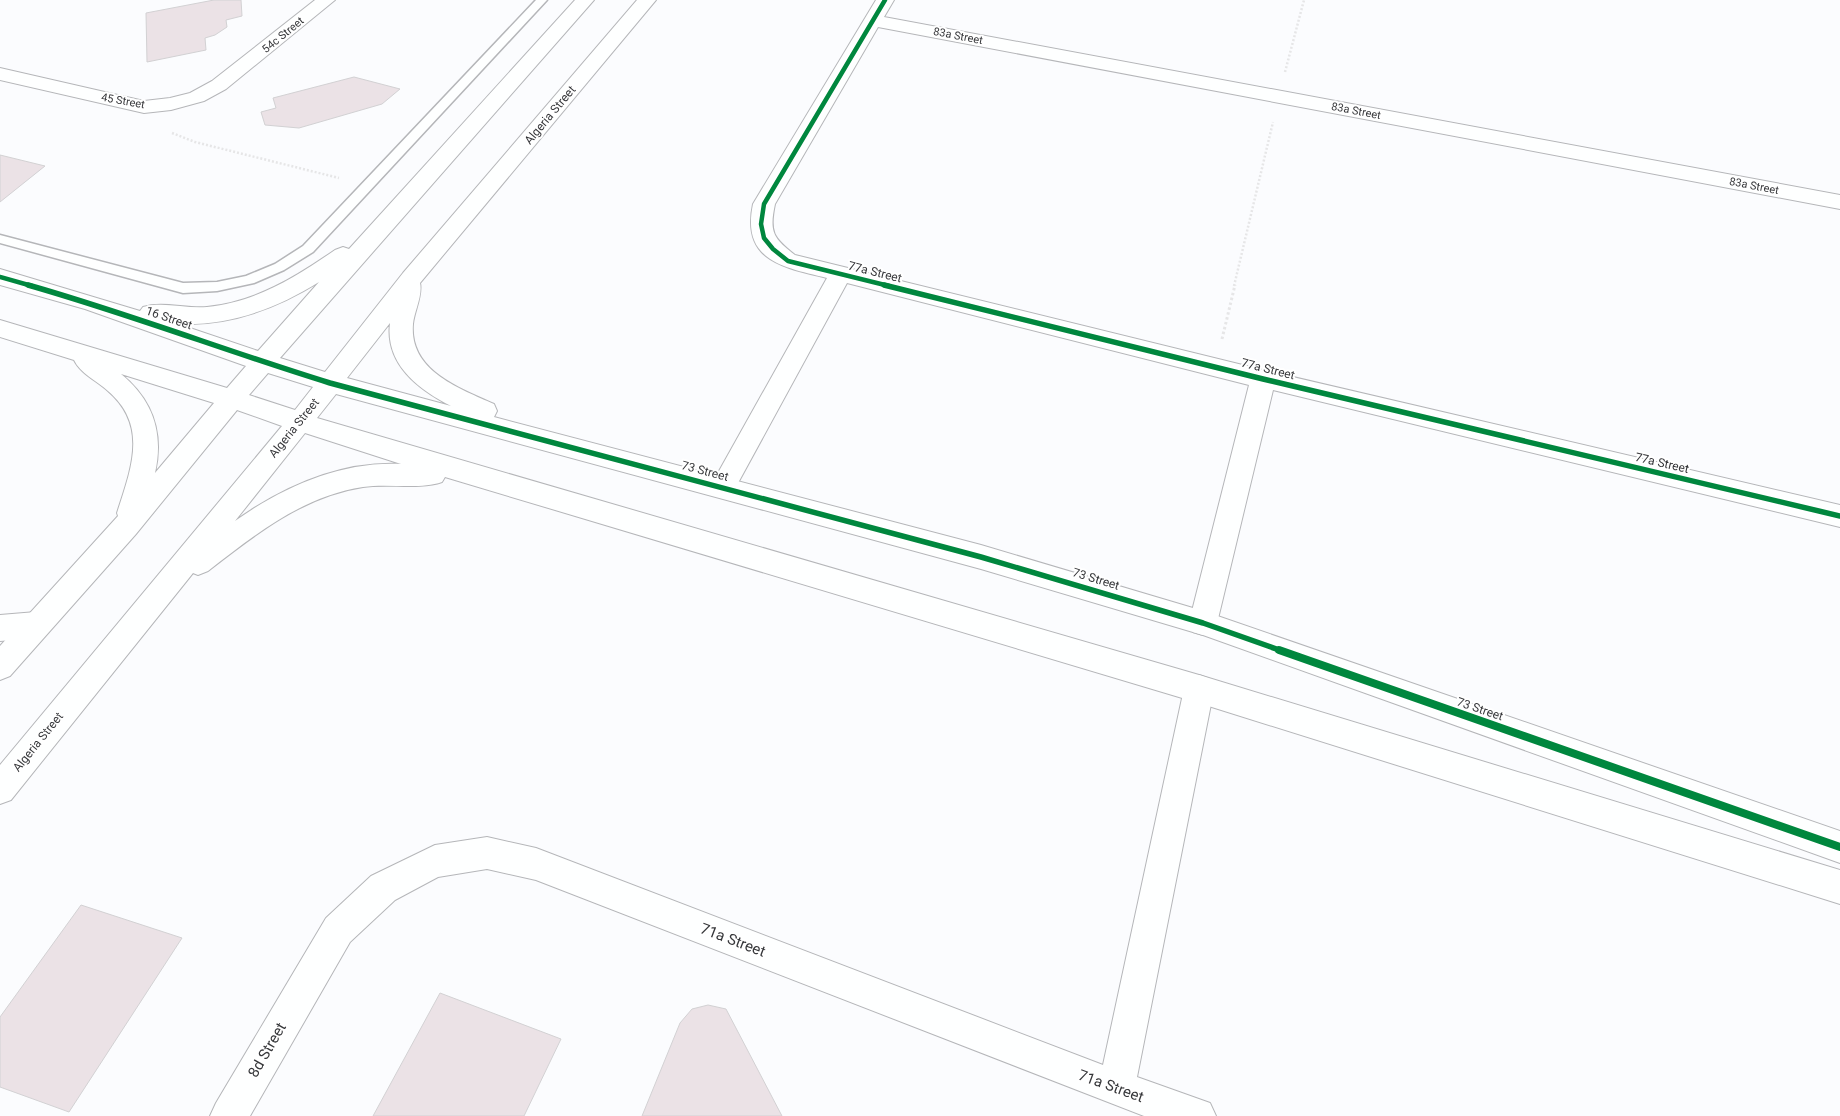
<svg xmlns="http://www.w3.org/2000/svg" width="1840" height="1116" font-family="Roboto,sans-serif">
  <rect width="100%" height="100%" fill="#fbfcfe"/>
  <g fill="#ebe2e6" stroke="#d2d1d3">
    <polygon points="214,0 241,0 242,16 226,20 227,27 215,35 205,38 206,50 147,62 146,13"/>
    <polygon points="354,77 400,89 382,104 299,128 265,125 261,112 276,108 273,98"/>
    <polygon points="0,155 45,166 0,202"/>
    <polygon points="81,905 182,938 69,1112 0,1087 0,1017"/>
    <polygon points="440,993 561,1039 524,1116 373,1116"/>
    <polygon points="708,1005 726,1009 782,1116 642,1116 680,1023 692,1009"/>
  </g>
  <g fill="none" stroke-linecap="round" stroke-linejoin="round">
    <g stroke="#b5b6b9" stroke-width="3">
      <polygon id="lane" points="536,0 547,0 313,252 284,270 254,283 217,291 183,293 0,243 0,235 183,283 217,282 246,276 275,264 303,246"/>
    </g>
    <g stroke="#b5b6b9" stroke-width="2">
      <g id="street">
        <polygon points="315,0 335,0 226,89 204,101 171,110 144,113 0,80 0,68 144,101 170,98 190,93 212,81"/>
        <path d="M876 0H894L884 17 1840 195V209L878 27 775 204C769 232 773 238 795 255L1263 370 1840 505V527L1273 390 1217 623 1213 632 1203 635 1193 632 1189 623 1249 385 847 283 732 494 723 498 714 494 710 487 714 480 827 278C783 267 741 261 753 204Z"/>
        <polygon points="36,612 46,616 50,625 46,634 36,638 0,641 0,615"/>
        <polygon points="1199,675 1210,679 1214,689 1137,1077 1210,1103 1216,1116 1144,1116 536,880 487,869 438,877 395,900 350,942 250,1116 210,1116 216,1103 326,918 371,876 435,845 487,837 536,848 1103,1065 1184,689 1188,679"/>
      </g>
    </g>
    <g stroke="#b5b6b9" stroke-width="2">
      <path id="secondary" d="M575 0H594L280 358 325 372 403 273 637 0H656L420 283C423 295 414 312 413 324 409 371 459 388 494 404L497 411 494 417 981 545 1203 611 1840 831V863L1203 635 981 569 336 394 317 418 1199 675 1840 870V904L1199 703 445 477 442 482C419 490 388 483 363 487 303 496 254 535 208 571L198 575 193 573 11 800 0 804V765L282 426 237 410 136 534 10 676 0 680V646L118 516 117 513C131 469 149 426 108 391 97 381 80 373 74 360L0 337V320L227 388 246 366 85 309 0 285V269L140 311 143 307C163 301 186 309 207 307 256 302 296 277 335 250L343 247 349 249ZM319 282 258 351 178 324C229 326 276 309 319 282ZM390 323C385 364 418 389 451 406L347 378ZM268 373 313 387 295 410 249 395ZM121 374 214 403 155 473C164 433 153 400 121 374ZM305 433 401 464C341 461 283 487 235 521Z"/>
    </g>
    <g stroke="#e6e6e7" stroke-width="2.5" stroke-dasharray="2 2" stroke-linecap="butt">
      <polyline points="1285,72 1304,0"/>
      <polyline points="172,133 195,142 339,178"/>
      <polyline points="1234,286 1273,122"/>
    </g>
    <polyline stroke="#e6e6e7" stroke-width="3" stroke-dasharray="2.5 2.5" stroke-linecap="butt" points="1222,339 1235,285"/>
    <use href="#lane" fill="#feffff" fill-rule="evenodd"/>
    <use href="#street" fill="#feffff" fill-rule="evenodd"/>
    <use href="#secondary" fill="#feffff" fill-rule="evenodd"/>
    <g stroke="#fff" stroke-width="7">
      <g id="cycleway-far2">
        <polyline points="885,0 764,204 761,224 764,238 773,249 788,261 889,286"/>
        <polyline points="0,277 32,286"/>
      </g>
    </g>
    <g stroke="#fff" stroke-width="9">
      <g id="cycleway-far1">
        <path d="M28 285C130 314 229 352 330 383L981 557 1203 623 1282 651"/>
        <polyline points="884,285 1263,379 1840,516"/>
      </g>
    </g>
    <g stroke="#fff" stroke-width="11">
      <polyline id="cycleway" points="1279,650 1840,847"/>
    </g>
    <use href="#cycleway-far2" stroke="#00873e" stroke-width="4.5"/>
    <use href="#cycleway-far1" stroke="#00873e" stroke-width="5.5"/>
    <use href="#cycleway" stroke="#00873e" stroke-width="8"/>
  </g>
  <g text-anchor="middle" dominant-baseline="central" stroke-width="4" stroke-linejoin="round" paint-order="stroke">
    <g font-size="11" fill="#36373a" stroke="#fff">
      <text transform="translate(283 35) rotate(-39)">54c Street</text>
      <text transform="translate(958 36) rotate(11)">83a Street</text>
      <text transform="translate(123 101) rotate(10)">45 Street</text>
      <text transform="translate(1356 111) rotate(11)">83a Street</text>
      <text transform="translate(1754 186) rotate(11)">83a Street</text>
    </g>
    <g font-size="12" fill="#36373a" stroke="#fff">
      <text transform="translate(550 115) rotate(-50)">Algeria Street</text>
      <text transform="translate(875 272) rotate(14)">77a Street</text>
      <text transform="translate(169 318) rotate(19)">16 Street</text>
      <text transform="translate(1268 369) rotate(14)">77a Street</text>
      <text transform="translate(294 428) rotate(-51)">Algeria Street</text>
      <text transform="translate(1662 463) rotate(13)">77a Street</text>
      <text transform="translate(705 471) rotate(15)">73 Street</text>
      <text transform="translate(1096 579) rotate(17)">73 Street</text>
      <text transform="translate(1480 709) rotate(19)">73 Street</text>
      <text transform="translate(38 742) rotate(-51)">Algeria Street</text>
    </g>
    <g font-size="15" fill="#36373a" stroke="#fff">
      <text transform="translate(733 940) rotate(21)">71a Street</text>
      <text transform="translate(267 1050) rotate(-60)">8d Street</text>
      <text transform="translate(1111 1086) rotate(20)">71a Street</text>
    </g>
  </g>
</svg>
